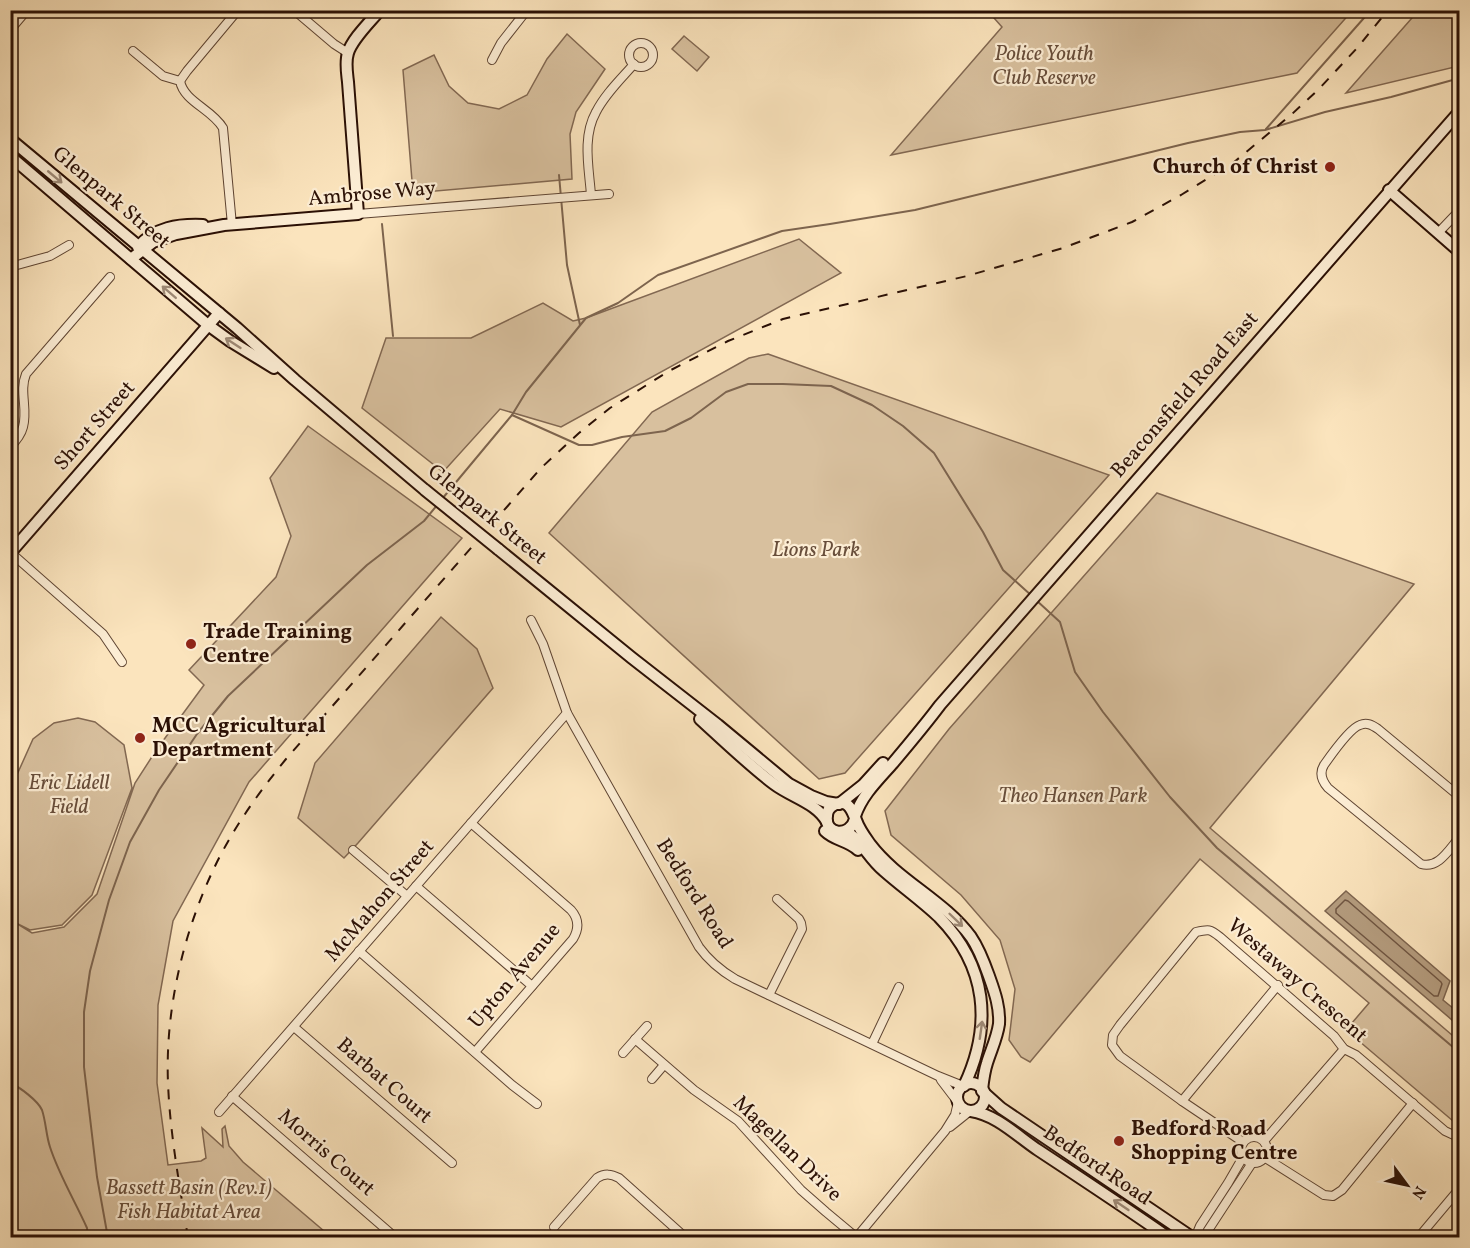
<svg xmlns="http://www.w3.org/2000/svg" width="1470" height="1248" font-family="Vollkorn,serif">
  <rect width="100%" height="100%" fill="#fbe4bd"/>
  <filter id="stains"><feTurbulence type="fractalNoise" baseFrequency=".00333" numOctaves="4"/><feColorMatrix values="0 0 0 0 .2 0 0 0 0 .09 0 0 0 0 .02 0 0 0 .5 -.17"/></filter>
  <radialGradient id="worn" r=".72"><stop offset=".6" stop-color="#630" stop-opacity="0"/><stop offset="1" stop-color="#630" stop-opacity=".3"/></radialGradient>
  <g fill="#d8c09e" stroke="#826852" stroke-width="1.5">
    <polygon points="1419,10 1459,11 1459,66 1346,93"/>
    <polygon points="1000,11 1000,10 1352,11 1297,73 891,155 1002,27 994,18"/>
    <polygon points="567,34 605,69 576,112 570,134 572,179 413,193 403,70 434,55 449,86 468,103 499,109 527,95 547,59"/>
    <polygon points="684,36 709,57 697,71 672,49"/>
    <polygon points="799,239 841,273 561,427 500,409 443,472 362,408 386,338 471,338 543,303 573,321 586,318"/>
    <polygon points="768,354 1109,475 845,773 819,779 549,533 652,412 749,358"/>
    <polygon points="308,426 462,538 249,782 173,921 158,1005 157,1083 168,1165 201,1161 206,1158 202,1128 223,1147 222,1129 225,1126 229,1146 243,1162 331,1237 11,1237 11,788 33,739 54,723 78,718 95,722 124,745 132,788 92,895 62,925 30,930 16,923 32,933 64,927 97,894 135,783 157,749 204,685 189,670 276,577 291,536 270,478"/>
    <polygon points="1157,493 1414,584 1210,828 1459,1041 1459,1125 1453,1121 1346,1030 1369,1003 1200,859 1030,1062 1021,1057 1009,1040 1015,989 1000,940 961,895 891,835 885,811 949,729"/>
    <polygon points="441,617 477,649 493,688 358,843 344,858 298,818 315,763"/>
  </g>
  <polygon fill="#b49c7e" stroke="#7d644e" stroke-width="1.5" points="1346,891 1450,981 1443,1000 1459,1013 1459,1026 1325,911"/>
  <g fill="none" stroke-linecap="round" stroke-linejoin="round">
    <polygon stroke="#705642" stroke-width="1.5" points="1345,900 1348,901 1441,982 1442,984 1438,996 1434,996 1336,913 1336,909"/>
    <g stroke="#7d644e" stroke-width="2">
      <polyline points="1266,129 1371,10"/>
      <polyline points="559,175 567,265 580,325"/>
      <polyline points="382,224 393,336"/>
      <polyline points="512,415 579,445 592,445 622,437 665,431 691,418 726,392 748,384 783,384 831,386 872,405 903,426 934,453 983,532 1003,570 1032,596"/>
      <polyline points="442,499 512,415 526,392 586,318 618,303 658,275 782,231 830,224 915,210 1188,143 1240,132 1265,130 1325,112 1391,97 1460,78"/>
      <polyline points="1036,600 1060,622 1075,672 1103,712 1170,797 1217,848 1460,1053"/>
      <path d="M10 1083C20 1087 38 1101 42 1110 46 1122 46 1135 50 1147 59 1175 75 1201 87 1228L88 1238"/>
      <polyline points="108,1238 97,1177 84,1067 84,1012 90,971 109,900 130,842 159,790 197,734 228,696 367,565 424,521 438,504"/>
    </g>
    <g stroke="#5f4533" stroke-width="10">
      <g id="street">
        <polyline points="294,10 334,44 348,53"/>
        <polyline points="10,30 27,10"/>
        <circle cx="641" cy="55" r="12"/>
        <path d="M133 51 163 76 180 81C184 102 212 109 223 128L232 225"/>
        <polyline points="492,60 501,43 527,10"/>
        <polyline points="180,81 187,71 238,10"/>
        <path d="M591 195C589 168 582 137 596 112 605 94 621 79 634 64"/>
        <polyline points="358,214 609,194"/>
        <polyline points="1438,233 1460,210"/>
        <polyline points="10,267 50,256 69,245"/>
        <path d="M10 447C16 441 21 435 23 427 28 409 19 391 26 374L110 277"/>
        <polyline points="10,552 103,634 122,662"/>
        <path d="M531 620 543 644 567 713 699 947C709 961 720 970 735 979L938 1076 963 1086"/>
        <path d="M1460 797 1378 729C1372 725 1367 722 1360 725 1350 728 1331 755 1324 765 1319 773 1322 781 1328 788L1421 864C1439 869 1449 849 1460 837"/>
        <path d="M471 823 571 910C579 919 579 929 573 939L475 1052"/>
        <polyline points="353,850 407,896"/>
        <polyline points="416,886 532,986"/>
        <polyline points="359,951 512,1085 537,1104"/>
        <polyline points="769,995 802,929 801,923 799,919 777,899"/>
        <polyline points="294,1027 452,1163"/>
        <polyline points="635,1039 694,1090 738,1121 801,1190 826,1212 856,1237"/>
        <polyline points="872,1044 899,987"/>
        <polyline points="623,1053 647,1026"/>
        <polyline points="652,1079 664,1065"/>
        <polyline points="941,1080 957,1101"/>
        <polyline points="232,1096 396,1238"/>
        <polyline points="1182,1101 1278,985"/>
        <polyline points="219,1112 567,713"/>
        <polyline points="950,1127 970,1111"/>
        <circle cx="1254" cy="1150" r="13"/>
        <polyline points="1264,1141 1344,1049"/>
        <path d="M1243 1142 1182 1101 1120 1056 1112 1045 1113 1035 1120 1025 1196 932C1209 929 1210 929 1220 937L1334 1036 1344 1049 1356 1055 1445 1131 1460 1138"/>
        <polyline points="1264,1157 1324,1195 1333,1196 1342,1190 1413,1103"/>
        <path d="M554 1227 597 1178C605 1173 611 1174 619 1178L686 1238"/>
        <polyline points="856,1238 945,1131 955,1115 958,1102"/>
        <polyline points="1195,1238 1200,1226 1228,1183 1243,1157"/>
        <polyline points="1203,1238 1252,1163"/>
        <polyline points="1418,1238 1460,1188"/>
      </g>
    </g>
    <g stroke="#2b1005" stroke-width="14">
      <g id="secondary">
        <polyline points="10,139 237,328 295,380 425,490"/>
        <polyline points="10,156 208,325 230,341 274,368"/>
        <polyline points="1389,190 1460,252"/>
        <path d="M138 247C155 227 178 224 203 225"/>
        <path d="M131 259 153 242 176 234 224 225 358 214 348 82C347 73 345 62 348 53 352 39 370 22 380 10"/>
        <polyline points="498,549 632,658 718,725 789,784 811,796 826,802 838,804"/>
        <polyline points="11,552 219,313"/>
        <path d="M700 719C724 741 749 765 774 784 791 797 817 803 827 822"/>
        <polyline points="839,804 863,785 883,763"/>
        <path d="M855 816C862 795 878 780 893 763 909 744 925 725 940 705L1460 111"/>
        <path d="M855 819C850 838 824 835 827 816 827 811 830 807 834 805 849 798 852 811 856 820 859 829 865 837 870 844 898 881 944 900 971 937 980 950 985 965 990 979 995 993 1000 1008 999 1024 997 1038 991 1050 987 1063 984 1072 983 1081 982 1090"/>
        <path d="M825 831C835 841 848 840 858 850"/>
        <path d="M841 832 851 835 856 839C865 848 872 861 883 870 901 886 921 900 939 917 987 966 993 1025 964 1086"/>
        <circle cx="971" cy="1097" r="14"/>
        <polyline points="982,1091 1001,1108 1193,1238"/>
        <path d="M971 1111C997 1115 1017 1136 1038 1150 1082 1179 1126 1208 1169 1238"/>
      </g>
    </g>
    <use href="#street" stroke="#fcedd4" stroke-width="8"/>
    <use href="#secondary" stroke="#fcedd4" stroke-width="10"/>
    <path stroke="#2b1005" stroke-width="2" stroke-dasharray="10 10" stroke-linecap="butt" d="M188 1238C180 1187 170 1135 168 1083 165 1008 184 929 217 862 236 824 260 791 286 759L541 468 579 433 610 408 669 371 728 341 783 319 967 276 1063 248 1132 222 1181 195 1233 163 1292 114 1318 90 1358 47 1388 10"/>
    <g stroke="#2b1005" stroke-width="14" stroke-linecap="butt">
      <polyline id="secondary-bridge" points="425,490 498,549"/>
    </g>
    <use href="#secondary-bridge" stroke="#fcedd4" stroke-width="10"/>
  </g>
  <defs><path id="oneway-shaft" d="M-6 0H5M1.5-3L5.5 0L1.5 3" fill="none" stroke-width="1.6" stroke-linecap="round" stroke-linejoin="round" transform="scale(1.5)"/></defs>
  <g stroke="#9e8a77">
    <use href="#oneway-shaft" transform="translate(55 177) rotate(40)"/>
    <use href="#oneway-shaft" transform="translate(169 292) rotate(-139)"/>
    <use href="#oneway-shaft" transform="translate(233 343) rotate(-147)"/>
    <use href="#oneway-shaft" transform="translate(956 920) rotate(44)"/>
    <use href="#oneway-shaft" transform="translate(981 1030) rotate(-82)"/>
    <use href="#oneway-shaft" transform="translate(1121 1205) rotate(-146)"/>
  </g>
  <g fill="#8f2418" stroke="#fcedd4" stroke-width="2">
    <circle cx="1330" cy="167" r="6"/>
    <circle cx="191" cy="644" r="6"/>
    <circle cx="140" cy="738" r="6"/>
    <circle cx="1119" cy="1141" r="6"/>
  </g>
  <g text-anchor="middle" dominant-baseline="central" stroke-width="4.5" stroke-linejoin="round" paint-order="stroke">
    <g font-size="21" font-style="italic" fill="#684e3b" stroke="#fcedd4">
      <text x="1044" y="54">Police Youth<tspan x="1044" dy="24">Club Reserve</tspan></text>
      <text x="816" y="550">Lions Park</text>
      <text x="69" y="783">Eric Lidell<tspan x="69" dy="24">Field</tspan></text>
      <text x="1073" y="796">Theo Hansen Park</text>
      <text x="189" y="1188">Bassett Basin (Rev.1)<tspan x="189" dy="24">Fish Habitat Area</tspan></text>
    </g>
    <g font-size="21" font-weight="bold" fill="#2b1005" stroke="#fcedd4" text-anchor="start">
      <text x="1318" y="167" text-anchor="end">Church of Christ</text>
      <text x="203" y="632">Trade Training<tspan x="203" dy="24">Centre</tspan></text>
      <text x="152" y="726">MCC Agricultural<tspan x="152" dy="24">Department</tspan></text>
      <text x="1131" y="1129">Bedford Road<tspan x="1131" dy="24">Shopping Centre</tspan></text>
    </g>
    <g font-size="21" fill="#2b1005" stroke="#fcedd4">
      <text transform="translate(372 194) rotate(-5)">Ambrose Way</text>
      <text transform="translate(111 198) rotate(40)">Glenpark Street</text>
      <text transform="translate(1185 395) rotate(-49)">Beaconsfield Road East</text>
      <text transform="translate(95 426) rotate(-49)">Short Street</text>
      <text transform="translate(487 515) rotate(39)">Glenpark Street</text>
      <text transform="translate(694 894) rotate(58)">Bedford Road</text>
      <text transform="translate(380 901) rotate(-49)">McMahon Street</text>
      <text transform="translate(515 976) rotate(-50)">Upton Avenue</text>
      <text transform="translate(1297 981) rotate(41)">Westaway Crescent</text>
      <text transform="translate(384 1081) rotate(41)">Barbat Court</text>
      <text transform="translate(787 1149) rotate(44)">Magellan Drive</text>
      <text transform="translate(326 1153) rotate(41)">Morris Court</text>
      <text transform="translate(1097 1166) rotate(34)">Bedford Road</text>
    </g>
  </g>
  <rect width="1470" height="1248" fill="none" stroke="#fbe4bd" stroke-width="36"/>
  <rect x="12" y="12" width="1446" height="1224" fill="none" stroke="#2b1005" stroke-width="3"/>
  <rect x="18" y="18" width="1434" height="1212" fill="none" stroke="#2b1005" stroke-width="1.5"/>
  <g transform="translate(1407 1185) rotate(123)" stroke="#fcedd4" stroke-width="4.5" paint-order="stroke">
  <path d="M0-4.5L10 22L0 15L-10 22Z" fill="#2b1005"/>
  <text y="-9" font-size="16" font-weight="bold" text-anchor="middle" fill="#2b1005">N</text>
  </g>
  <rect width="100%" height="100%" filter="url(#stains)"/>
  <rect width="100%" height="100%" fill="url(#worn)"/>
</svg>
